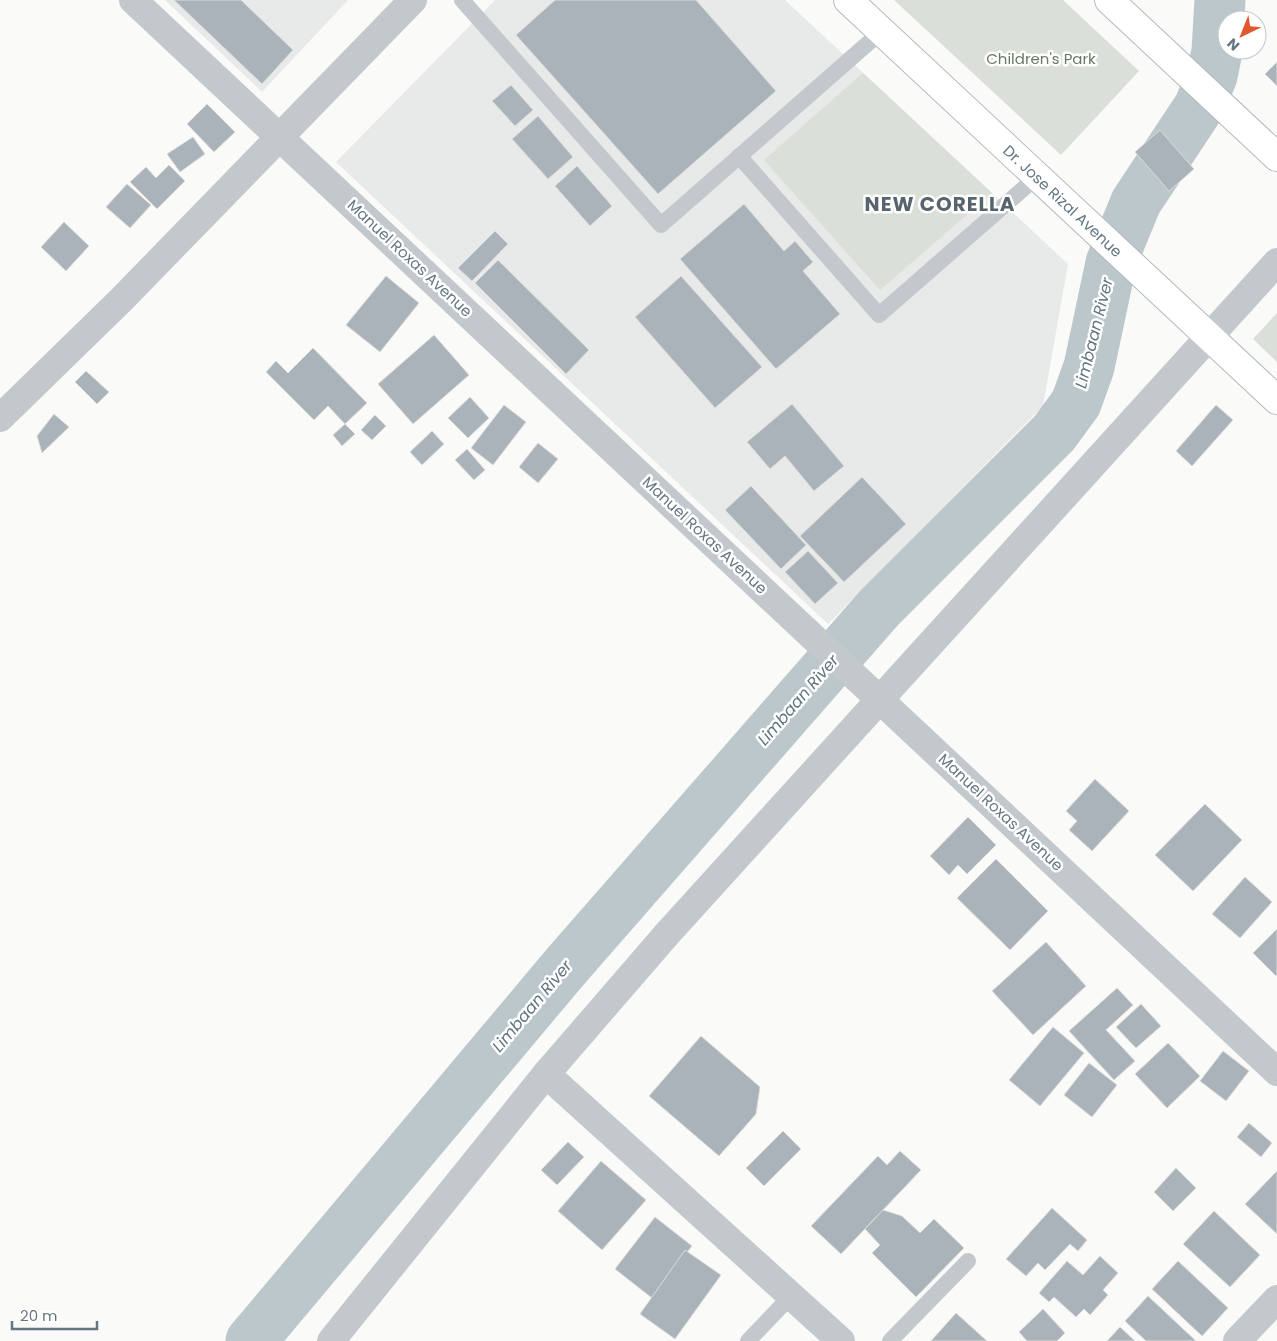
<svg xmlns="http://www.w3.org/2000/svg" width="1277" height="1341" font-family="Poppins,sans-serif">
  <rect width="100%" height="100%" fill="#fafaf8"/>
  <g fill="#e8e9e9">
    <polygon points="165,0 348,0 262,92"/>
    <polygon points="495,0 785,0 1068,264 1043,406 828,624 336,162"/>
  </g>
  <g fill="#dadfd7">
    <polygon points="894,0 1063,0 1139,71 1061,155"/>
    <polygon points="863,73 992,193 880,290 764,160"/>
    <polygon points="1277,313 1277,362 1253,339"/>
  </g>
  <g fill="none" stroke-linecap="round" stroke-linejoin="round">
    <polyline stroke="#bbc7cb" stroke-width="51" points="251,1341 566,966 879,608 1054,433 1076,403 1089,367 1111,263 1136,202 1199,107 1212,76 1217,51 1220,0"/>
  </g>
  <g fill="#aab3b9" stroke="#dcdcda">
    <polygon points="174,0 241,0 293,50 262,84"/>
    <polygon points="555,0 696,0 776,91 658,194 516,35"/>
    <polygon points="1277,62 1277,86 1265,74"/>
    <polygon points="511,85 533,110 515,126 492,101"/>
    <polygon points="207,104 235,132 214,152 187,124"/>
    <polygon points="538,116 573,157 548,179 512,139"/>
    <polygon points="1160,130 1194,169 1169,191 1135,152"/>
    <polygon points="193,137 205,154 180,172 167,154"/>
    <polygon points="169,165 185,181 157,209 130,182 146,167 156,178"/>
    <polygon points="577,166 612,206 590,226 555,186"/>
    <polygon points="127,184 151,205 130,228 106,207"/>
    <polygon points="744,204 784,251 795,241 813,262 803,271 840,314 776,369 680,259"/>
    <polygon points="64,222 89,246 66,271 41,247"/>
    <polygon points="495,231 508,244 472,281 458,268"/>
    <polygon points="498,260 589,350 566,374 475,283"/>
    <polygon points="386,276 419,303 380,352 346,325"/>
    <polygon points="681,276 762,367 715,408 635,317"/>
    <polygon points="434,335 469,375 413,424 378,384"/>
    <polygon points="313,348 367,403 345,424 328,406 314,420 266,372 276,361 288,373"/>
    <polygon points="86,371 109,392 97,404 75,382"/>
    <polygon points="470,397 489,418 468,438 448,418"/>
    <polygon points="792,404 844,466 814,491 785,456 770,469 747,442"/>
    <polygon points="504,405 526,422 493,465 471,448"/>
    <polygon points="1216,405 1233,420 1192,466 1176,451"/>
    <polygon points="54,414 69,427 42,453 37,436"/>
    <polygon points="375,415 386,426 372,440 361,430"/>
    <polygon points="345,424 355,434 342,446 333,435"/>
    <polygon points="432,431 444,444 422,465 410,452"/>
    <polygon points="538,443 558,459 538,483 519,467"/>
    <polygon points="467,449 485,470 474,480 455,460"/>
    <polygon points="862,477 906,524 844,582 800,536"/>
    <polygon points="751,486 806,545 781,569 725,510"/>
    <polygon points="808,551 838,583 815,604 785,572"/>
    <polygon points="1095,779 1129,811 1092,851 1069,830 1077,821 1066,811"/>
    <polygon points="1205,804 1242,840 1193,891 1155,855"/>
    <polygon points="968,817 996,845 967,874 958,865 949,875 930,856"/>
    <polygon points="996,859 1048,911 1010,950 957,898"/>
    <polygon points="1245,877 1272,902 1240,938 1212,914"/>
    <polygon points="1277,929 1277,975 1276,976 1253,953"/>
    <polygon points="1046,942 1086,986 1033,1035 992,991"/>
    <polygon points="1117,988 1133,1005 1106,1030 1135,1061 1114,1080 1069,1031"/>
    <polygon points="1141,1004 1161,1026 1136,1048 1116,1027"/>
    <polygon points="1053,1027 1084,1053 1040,1106 1009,1080"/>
    <polygon points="701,1036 760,1087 756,1114 719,1156 649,1096"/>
    <polygon points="1168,1043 1200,1076 1167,1108 1135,1074"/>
    <polygon points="1223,1051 1249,1071 1226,1101 1200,1081"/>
    <polygon points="1089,1063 1117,1085 1092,1117 1064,1095"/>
    <polygon points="1249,1123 1272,1143 1261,1157 1237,1137"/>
    <polygon points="783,1131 801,1149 764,1186 746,1168"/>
    <polygon points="568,1142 584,1157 557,1185 541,1170"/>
    <polygon points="900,1151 921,1170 841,1254 811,1226 878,1156 887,1165"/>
    <polygon points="601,1161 646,1200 602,1250 558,1211"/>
    <polygon points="1176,1168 1196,1188 1173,1211 1154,1192"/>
    <polygon points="1277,1171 1277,1234 1245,1204"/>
    <polygon points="1052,1208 1087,1240 1078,1251 1070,1244 1045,1270 1038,1263 1026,1276 1006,1259"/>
    <polygon points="883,1210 902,1216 920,1233 934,1219 964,1248 916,1297 872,1253 880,1245 865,1229"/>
    <polygon points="1214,1211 1260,1255 1230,1287 1183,1244"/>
    <polygon points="655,1217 692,1246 652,1298 615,1269"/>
    <polygon points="685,1250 721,1275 675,1339 640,1314"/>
    <polygon points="1100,1256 1118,1273 1103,1290 1108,1295 1090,1315 1084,1309 1076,1317 1054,1297 1049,1302 1039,1293 1067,1261 1083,1275"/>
    <polygon points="1178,1261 1228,1308 1202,1336 1152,1289"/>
    <polygon points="1148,1296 1196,1341 1146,1341 1125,1321"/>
    <polygon points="1043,1309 1065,1333 1057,1341 1027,1341 1019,1332"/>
    <polygon points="956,1313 987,1341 931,1341"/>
    <polygon points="1120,1327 1135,1341 1107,1341"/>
  </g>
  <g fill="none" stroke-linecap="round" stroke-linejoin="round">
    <g stroke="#b3babf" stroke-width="30">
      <g id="secondary">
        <path id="s1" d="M848 0 1277 400"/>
        <polyline points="1109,0 1277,157"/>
      </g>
    </g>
    <g stroke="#c3c8cc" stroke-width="16">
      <polyline points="462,0 661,225 882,31"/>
      <polyline points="739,156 879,315 1038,176"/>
      <polyline points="748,1341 791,1296"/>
      <polyline points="890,1341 968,1261"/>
    </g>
    <g stroke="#c3c8cc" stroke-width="28">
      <polyline points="133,0 1277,1072"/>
      <polyline points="546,1074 841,1341"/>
      <polyline points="331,1341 546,1074 667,934 1277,262"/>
      <polyline points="1237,1341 1277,1299"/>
    </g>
    <polyline stroke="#c3c8cc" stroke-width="28" points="0,418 122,299 413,0"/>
    <use href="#secondary" stroke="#fff" stroke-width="28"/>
  </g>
  <g text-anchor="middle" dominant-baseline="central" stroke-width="5" stroke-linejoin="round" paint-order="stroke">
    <g font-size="15" fill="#687a64" stroke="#fff">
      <text x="1041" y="58">Children's Park</text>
    </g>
    <g font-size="15" fill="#657683" stroke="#fff">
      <text stroke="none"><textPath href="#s1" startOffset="294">Dr. Jose Rizal Avenue</textPath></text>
      <text transform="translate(410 258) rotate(43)">Manuel Roxas Avenue</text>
      <text transform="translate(705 535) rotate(43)">Manuel Roxas Avenue</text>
      <text transform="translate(1001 812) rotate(43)">Manuel Roxas Avenue</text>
    </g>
    <g font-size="16" font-style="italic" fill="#60757c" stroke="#fff">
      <text transform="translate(1094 333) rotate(-76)">Limbaan River</text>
      <text transform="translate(798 700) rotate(-49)">Limbaan River</text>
      <text transform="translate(532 1006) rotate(-50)">Limbaan River</text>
    </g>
    <g font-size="20" font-weight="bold" letter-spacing="1" fill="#57646e" stroke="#fff">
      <text x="940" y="204">NEW CORELLA</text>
    </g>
  </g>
  <g transform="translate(1242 35) rotate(223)"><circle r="24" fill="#ffffff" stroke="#c1c8cd"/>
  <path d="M0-4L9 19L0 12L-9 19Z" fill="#e4572e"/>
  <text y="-8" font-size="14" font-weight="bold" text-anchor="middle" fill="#657683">N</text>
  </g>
  <path d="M12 1321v8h85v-8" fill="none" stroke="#657683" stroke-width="2.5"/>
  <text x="20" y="1321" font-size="15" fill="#657683" stroke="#ffffff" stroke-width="4" paint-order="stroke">20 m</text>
</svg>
